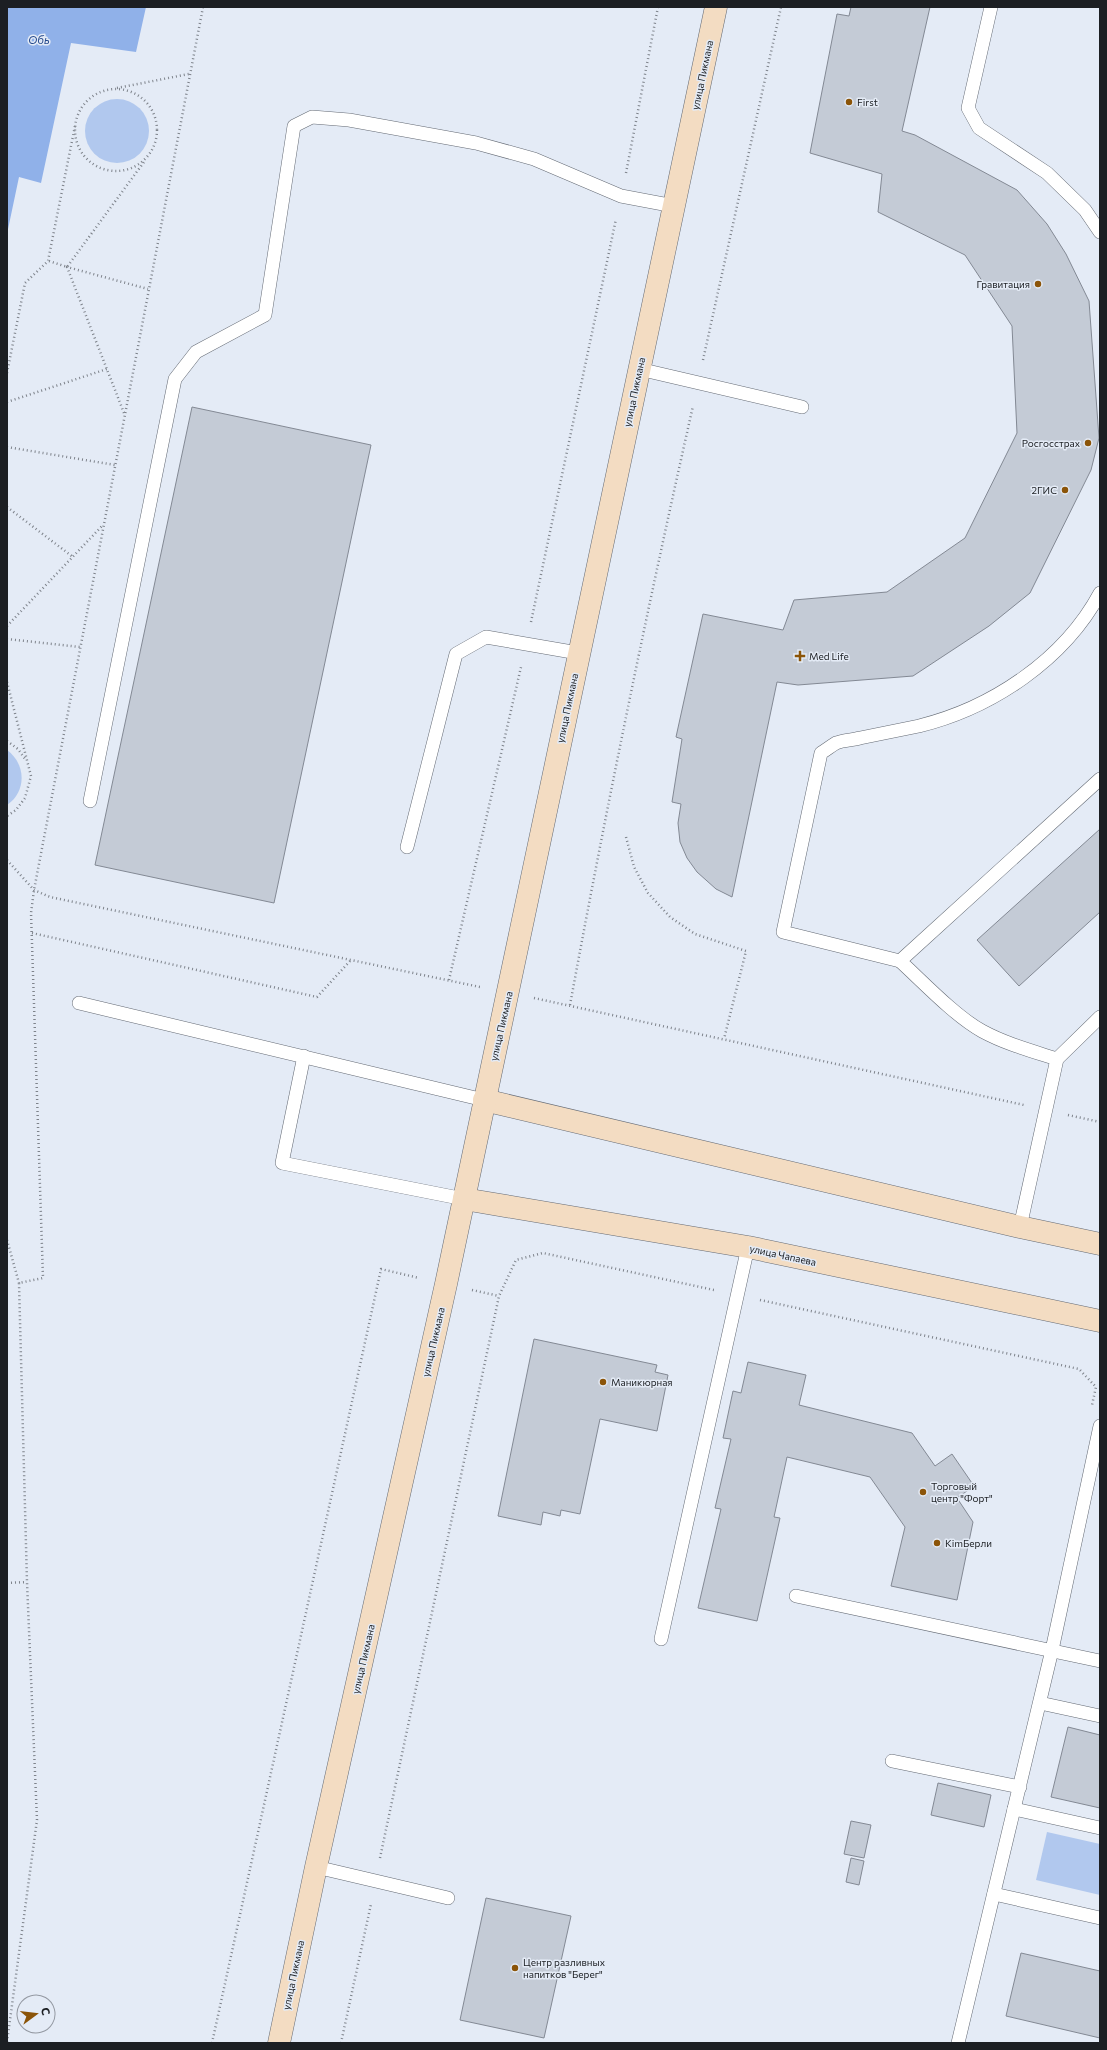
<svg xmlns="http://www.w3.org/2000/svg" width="1107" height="2050" font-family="Commissioner,sans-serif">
  <rect width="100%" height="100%" fill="#e4ebf6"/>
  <g fill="#b1c8ee">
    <circle cx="117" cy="131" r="32"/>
    <path d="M7 750C26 764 27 791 7 805Z"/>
    <polygon points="1047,1832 1100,1844 1100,1895 1036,1880"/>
  </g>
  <polygon fill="#90b1e9" points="7,7 146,7 136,52 71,43 41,183 19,177 7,234"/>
  <g fill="#c4cbd6" stroke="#838994">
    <polygon points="851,7 930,7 902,131 915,135 1017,190 1047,224 1066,254 1089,301 1099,438 1091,470 1030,593 989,626 913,676 798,685 777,682 732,897 716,889 697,872 687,858 680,842 678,823 681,804 672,802 682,739 676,737 703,614 783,630 794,600 887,592 965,538 1017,433 1012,326 965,255 878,212 882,174 810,153 837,14 849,16"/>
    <polygon points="192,407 371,445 274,903 95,865"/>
    <polygon points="1100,829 1100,912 1019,986 977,940"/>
    <polygon points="534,1339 657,1365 655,1372 668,1375 657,1431 600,1419 580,1514 561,1510 560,1516 543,1512 541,1525 498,1516"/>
    <polygon points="748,1362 806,1375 799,1405 912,1433 935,1466 952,1454 974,1486 957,1498 973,1522 957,1600 891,1586 905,1527 870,1477 787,1457 774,1517 780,1518 757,1621 698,1608 721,1509 715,1508 731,1439 723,1438 733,1391 741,1393"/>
    <polygon points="1068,1727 1100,1735 1100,1808 1051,1797"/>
    <polygon points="938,1783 991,1795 984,1827 931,1815"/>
    <polygon points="851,1821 871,1825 864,1858 844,1854"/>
    <polygon points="851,1858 864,1861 859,1885 846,1882"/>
    <polygon points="486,1898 571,1916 544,2038 460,2020"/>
    <polygon points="1021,1953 1100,1971 1100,2038 1006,2016"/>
  </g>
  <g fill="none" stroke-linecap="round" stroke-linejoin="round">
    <g stroke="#646a74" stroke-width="14">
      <g id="lane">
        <polyline points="991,7 968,108 979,128 1047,173 1085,210 1100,232"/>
        <polyline points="639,369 802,407"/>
        <polyline points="90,801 175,379 196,352 265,315 294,126 312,117 349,120 476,143 534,159 621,196 674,206"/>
        <polyline points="407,847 456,654 486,637 578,653"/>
        <path d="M900 961 783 932 821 753C826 750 831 746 836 743 843 740 853 740 860 738 880 734 900 730 919 726 992 708 1064 660 1100 593"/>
        <polyline points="79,1003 484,1100"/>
        <polyline points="304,1056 282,1163 464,1199"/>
        <path d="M1057 1059C1032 1051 1006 1044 982 1031 955 1016 923 982 900 961L1100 779"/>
        <polyline points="1020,1227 1057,1059 1100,1017"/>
        <polyline points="796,1596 1100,1661"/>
        <polyline points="661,1639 748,1247"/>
        <polyline points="1040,1703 1100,1716"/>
        <polyline points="892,1761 1020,1787"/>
        <polyline points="1014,1809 1100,1828"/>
        <polyline points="316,1867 448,1898"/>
        <polyline points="994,1894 1100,1918"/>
        <polyline points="958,2043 1052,1650 1100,1426"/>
      </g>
    </g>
    <g stroke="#646a74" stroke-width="23">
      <g id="secondary">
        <polyline points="484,1100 1020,1227 1100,1244"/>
        <polyline points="464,1199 748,1247 1100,1321"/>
        <polyline points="279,2043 316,1867 446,1284 716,7"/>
      </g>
    </g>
    <g stroke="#7e838b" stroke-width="2.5" stroke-dasharray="1 3" stroke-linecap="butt">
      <polyline points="117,88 189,74"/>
      <circle cx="116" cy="130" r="41"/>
      <polyline points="626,173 658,7"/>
      <polyline points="49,261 67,267 144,162"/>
      <polyline points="703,360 781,7"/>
      <polyline points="7,373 25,283 48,261 75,126"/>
      <polyline points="7,402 107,369"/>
      <polyline points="124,413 67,267 148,289"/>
      <polyline points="7,447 115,465"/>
      <polyline points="7,507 73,557"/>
      <polyline points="531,622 616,219"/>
      <polyline points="7,626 102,526"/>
      <polyline points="7,639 80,647"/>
      <polyline points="7,682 31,776 25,798 16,810 7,816"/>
      <polyline points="7,741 18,749 25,759"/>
      <polyline points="626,837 634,867 648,893 670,917 695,934 746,951 724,1039"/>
      <polyline points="7,860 34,890 50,897 480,987"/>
      <polyline points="32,933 317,997 351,960"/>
      <polyline points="449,980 521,667"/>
      <polyline points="534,998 1024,1105"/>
      <path d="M570 1005C607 804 648 605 693 406"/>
      <polyline points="1068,1115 1100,1122"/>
      <polyline points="7,1240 19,1283"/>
      <polyline points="472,1290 499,1296"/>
      <polyline points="760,1300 1079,1369 1096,1387 1092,1405"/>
      <polyline points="7,1583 27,1582"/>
      <polyline points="380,1858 499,1296 516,1260 543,1253 714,1290"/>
      <polyline points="7,2042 37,1820 27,1582 19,1283 43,1278 31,913 34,890 203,7"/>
      <polyline points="212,2043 381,1269 419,1278"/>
      <polyline points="341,2043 371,1904"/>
    </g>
    <use href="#lane" stroke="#fff" stroke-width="13"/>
    <use href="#secondary" stroke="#f3dcc2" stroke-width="22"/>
  </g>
  <g fill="#8b5408" stroke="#e4ebf6" stroke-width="1.5">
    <circle cx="849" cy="102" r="4"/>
    <circle cx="1038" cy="284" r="4"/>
    <circle cx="1088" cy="443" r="4"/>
    <circle cx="1065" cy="490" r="4"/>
    <path d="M798 650h4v4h4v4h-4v4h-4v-4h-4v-4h4z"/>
    <circle cx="603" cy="1382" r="4"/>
    <circle cx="923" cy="1492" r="4"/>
    <circle cx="937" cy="1543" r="4"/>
    <circle cx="515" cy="1968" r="4"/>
  </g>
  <g text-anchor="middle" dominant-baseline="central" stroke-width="3" stroke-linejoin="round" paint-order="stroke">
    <g font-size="10" fill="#1c1f23" stroke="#e4ebf6">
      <text transform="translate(702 75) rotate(-78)">улица Пикмана</text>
      <text transform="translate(634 392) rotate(-78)">улица Пикмана</text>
      <text transform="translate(567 708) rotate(-78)">улица Пикмана</text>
      <text transform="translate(501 1026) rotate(-77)">улица Пикмана</text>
      <text transform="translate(783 1255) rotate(12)">улица Чапаева</text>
      <text transform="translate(433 1342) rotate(-77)">улица Пикмана</text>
      <text transform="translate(363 1659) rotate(-77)">улица Пикмана</text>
      <text transform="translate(293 1975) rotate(-78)">улица Пикмана</text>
    </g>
    <g font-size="10" fill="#1c1f23" stroke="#e4ebf6" text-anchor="start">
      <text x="857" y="102">First</text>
      <text x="1030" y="284" text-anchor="end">Гравитация</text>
      <text x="1080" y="443" text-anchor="end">Росгосстрах</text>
      <text x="1057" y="490" text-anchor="end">2ГИС</text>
      <text x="809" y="656">Med Life</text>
      <text x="611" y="1382">Маникюрная</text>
      <text x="931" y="1486">Торговый<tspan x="931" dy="12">центр "Форт"</tspan></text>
      <text x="945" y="1543">KimБерли</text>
      <text x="523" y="1962">Центр разливных<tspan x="523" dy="12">напитков "Берег"</tspan></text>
    </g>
    <g font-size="11" font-style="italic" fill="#24498c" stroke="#e4ebf6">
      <text x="39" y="39">Обь</text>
    </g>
  </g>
  <rect width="1107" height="2050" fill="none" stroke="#1c1f23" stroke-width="16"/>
  <g transform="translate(36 2014) rotate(75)"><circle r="19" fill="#e4ebf6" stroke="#9499a2"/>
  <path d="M0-3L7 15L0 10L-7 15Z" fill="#8b5408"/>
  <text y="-6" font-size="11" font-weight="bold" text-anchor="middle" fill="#1c1f23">С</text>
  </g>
</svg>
